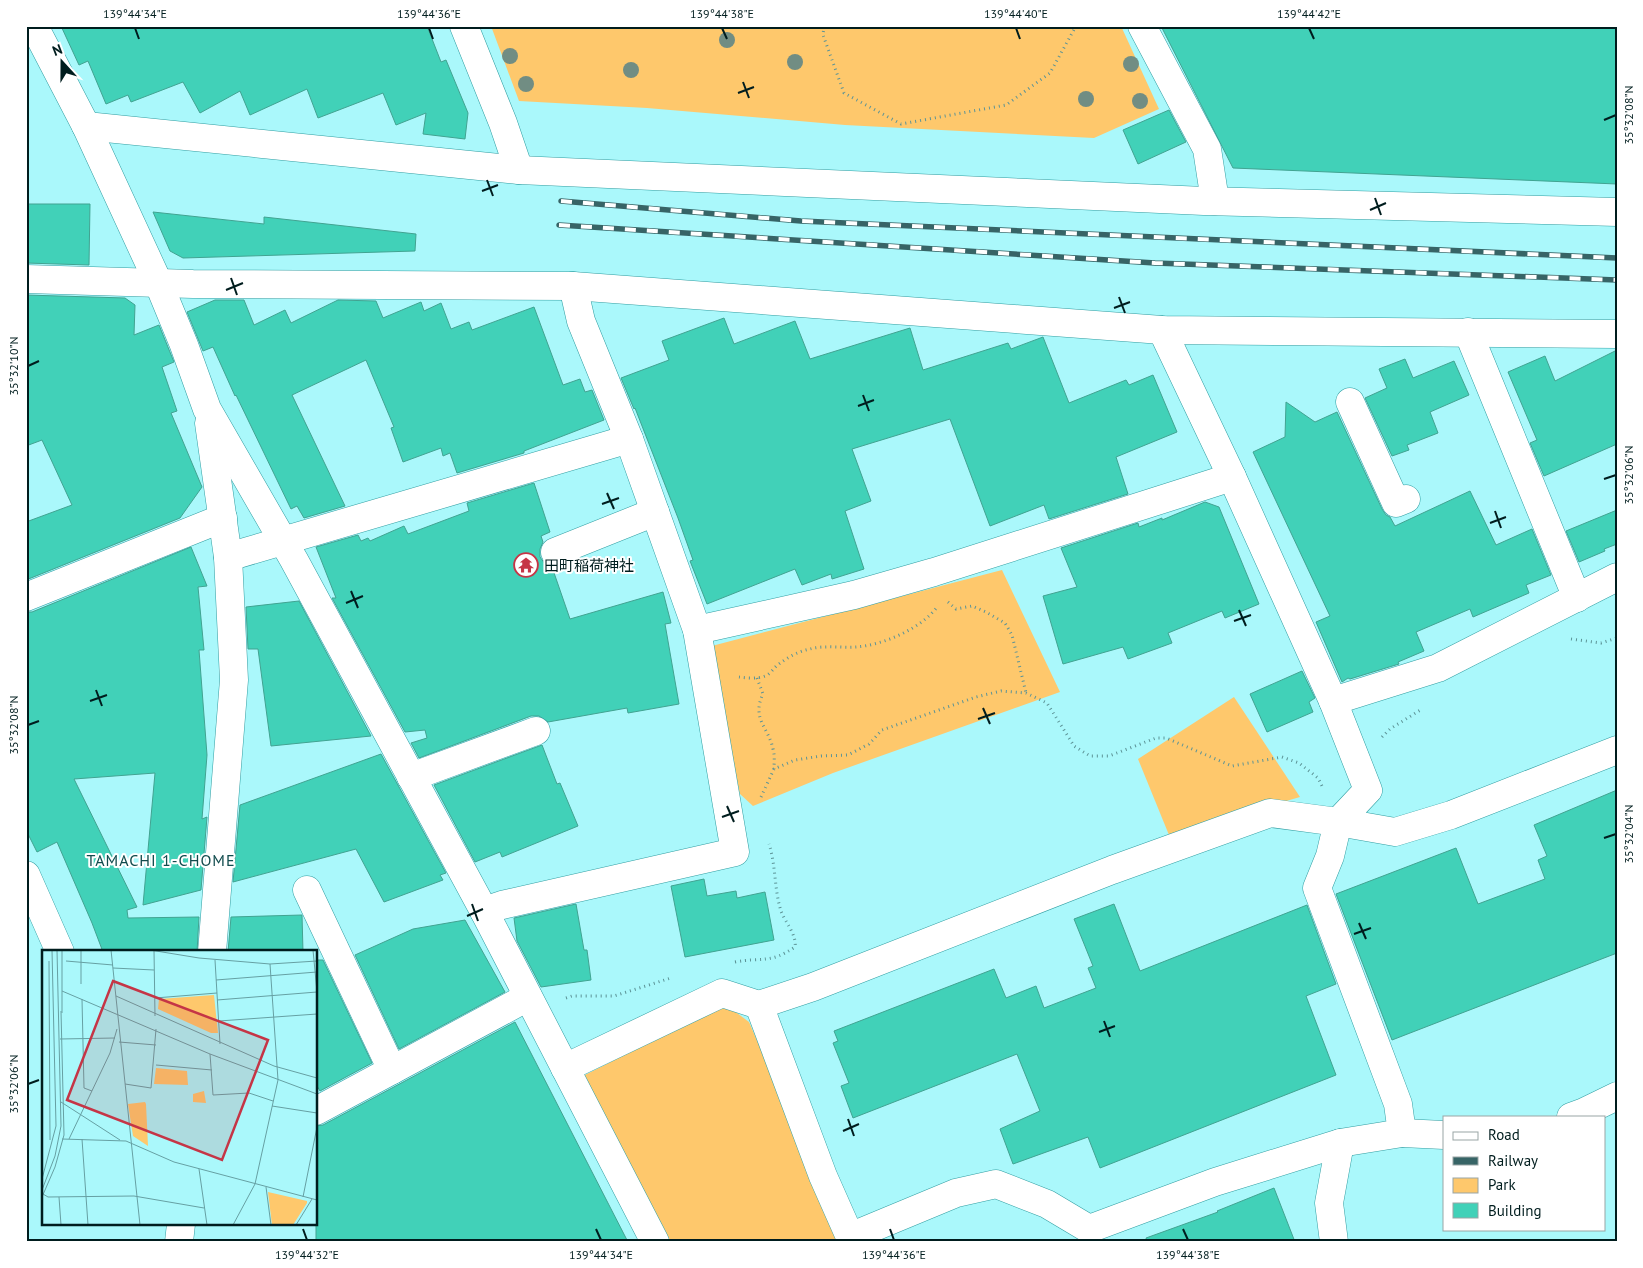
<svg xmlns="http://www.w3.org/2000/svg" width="1643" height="1268" font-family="'PT Sans','Noto Sans JP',sans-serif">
  <rect width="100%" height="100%" fill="#aaf8fb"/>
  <g fill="#fec86c">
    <polygon points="491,26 1121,26 1159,109 1094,138 845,125 647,108 519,101"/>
    <polygon points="1002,570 1060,692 833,773 753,806 740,794 708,647"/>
    <polygon points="1234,697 1300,797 1169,835 1138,759"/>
    <polygon points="725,1004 749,1022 844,1242 671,1242 579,1078"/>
  </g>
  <g fill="#41d1b8" stroke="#41a391">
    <polygon points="61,26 427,26 441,62 446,60 468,113 465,139 423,134 426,113 396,125 383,93 318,118 307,89 250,115 240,91 200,113 183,82 131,102 128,95 106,104 88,61 79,65"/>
    <polygon points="1161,26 1617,26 1617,184 1233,168"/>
    <polygon points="1169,110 1186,142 1138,164 1123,130"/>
    <polygon points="26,204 90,204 89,265 26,263"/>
    <polygon points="153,212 264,224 264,217 416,234 415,251 183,258 170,251"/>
    <polygon points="26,295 125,298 135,305 134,335 159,325 174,362 162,367 177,411 171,413 202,487 180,518 26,580 26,522 72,505 42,440 26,446"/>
    <polygon points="215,300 244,300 254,325 285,310 291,323 338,300 376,301 383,318 421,302 424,311 441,303 451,329 469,322 472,330 534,307 563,385 580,379 585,392 592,390 604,420 524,451 524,453 457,473 450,453 443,456 441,448 403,462 391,428 394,427 366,360 292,395 345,506 304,518 297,506 291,509 236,395 235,396 213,347 203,351 187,312"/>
    <polygon points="724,318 734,344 795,321 810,359 910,328 923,370 1008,343 1011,349 1043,337 1069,403 1126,380 1129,385 1153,375 1177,432 1116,457 1128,494 1049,519 1044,505 990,526 950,419 852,449 871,501 845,511 864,569 832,579 831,574 802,585 795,569 707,604 690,561 693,560 678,518 635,408 634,409 621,378 669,360 662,341"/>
    <polygon points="1617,350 1617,444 1544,476 1530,443 1537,440 1508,372 1545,356 1555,381"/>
    <polygon points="1405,359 1413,378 1454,361 1469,395 1430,412 1438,433 1407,445 1409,450 1392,456 1365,398 1387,388 1379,369"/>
    <polygon points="1286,402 1315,422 1337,412 1382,509 1386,515 1390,517 1395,526 1470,491 1496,545 1532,529 1551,575 1526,585 1529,593 1473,617 1470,609 1416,632 1424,651 1398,662 1399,664 1350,679 1348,678 1342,682 1316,622 1330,616 1253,452 1285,437"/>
    <polygon points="534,483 550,532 541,536 543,542 540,549 540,557 545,564 552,567 570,619 663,592 671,623 665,624 679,704 628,713 627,708 548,722 539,716 531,716 419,758 411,743 427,738 425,730 405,732 332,598 336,598 316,547 358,535 361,541 368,538 370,541 404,526 408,534 469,511 467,503"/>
    <polygon points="1205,502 1219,507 1259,604 1225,618 1222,611 1168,633 1172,643 1128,659 1123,647 1063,664 1043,596 1077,587 1061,548 1138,523 1139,527 1162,518 1162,520"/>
    <polygon points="1617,510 1617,544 1604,549 1605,551 1579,562 1566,531"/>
    <polygon points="191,547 207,586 198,587 204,650 199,650 207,755 202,819 207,817 201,890 143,905 155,773 74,779 137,907 127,910 128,918 199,917 197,952 103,952 92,923 57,842 37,852 26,830 26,612 32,612"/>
    <polygon points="299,601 371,736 271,746 258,649 248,649 246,607"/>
    <polygon points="1302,671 1315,698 1309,702 1313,712 1267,732 1250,694"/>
    <polygon points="542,745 557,784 560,783 578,826 502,857 500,852 475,862 434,785"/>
    <polygon points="381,754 446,873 440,875 443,880 384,902 356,849 233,882 240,805"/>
    <polygon points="1617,790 1617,953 1392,1040 1336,894 1456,848 1478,904 1545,879 1538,860 1547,856 1534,825"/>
    <polygon points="704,879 707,896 736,891 737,898 765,892 774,940 685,957 671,886"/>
    <polygon points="576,904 584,950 587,950 591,980 541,987 517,941 514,918"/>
    <polygon points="1114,904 1140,971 1307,905 1336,984 1306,996 1336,1075 1100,1168 1088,1137 1013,1164 1000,1129 1040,1111 1017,1054 853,1118 841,1086 849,1083 833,1043 838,1041 834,1031 994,969 1006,998 1036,986 1044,1008 1096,988 1088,968 1093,966 1074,919"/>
    <polygon points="302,915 303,952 228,952 231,917"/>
    <polygon points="465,920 505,992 399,1049 355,955 413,929"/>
    <polygon points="316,960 323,960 372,1063 320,1091 316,1084"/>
    <polygon points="515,1022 628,1242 316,1242 316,1126 323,1125"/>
    <polygon points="1274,1188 1295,1242 1147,1242 1146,1238 1218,1212 1217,1211"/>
  </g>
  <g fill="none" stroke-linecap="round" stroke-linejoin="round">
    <g stroke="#319ea2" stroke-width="29">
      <g id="minor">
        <polyline points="34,26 86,126 158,282 184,345 207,409 294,560 484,911 655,1242"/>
        <polyline points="464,26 503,123 519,170"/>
        <polyline points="1142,26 1207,149 1215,201"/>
        <polyline points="86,126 519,170 1204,201 1617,212"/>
        <polyline points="26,279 193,284 573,286 1162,330 1617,334"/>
        <polyline points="1162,330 1232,477 1333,701 1438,668 1617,577"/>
        <polyline points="1468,332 1577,598"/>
        <polyline points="1350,402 1396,503 1406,499"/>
        <polyline points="209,423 228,557 234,680 212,952"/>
        <polyline points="555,552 655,512"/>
        <polyline points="228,557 629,439"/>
        <polyline points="26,597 223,518"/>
        <polyline points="697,630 854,595 934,572 1232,477"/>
        <polyline points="1333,701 1368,790 1338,822 1395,832 1451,815 1617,750"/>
        <polyline points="411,777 536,731"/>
        <polyline points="26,875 60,952"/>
        <polyline points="307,890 392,1070"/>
        <polyline points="484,911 502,905 735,852 697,630 629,439 581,321 573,286"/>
        <polyline points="565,1068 722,993 759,1005 813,987 1112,870 1270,813 1338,822 1330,856 1317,888 1398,1104 1402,1133 1340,1143 1215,1182 1089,1229 1047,1204 996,1184 956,1193 850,1237 823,1176 759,1005"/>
        <polyline points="316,1111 528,997"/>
        <polyline points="1571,1117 1582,1113 1617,1096"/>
        <polyline points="1402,1133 1444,1135"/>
        <polyline points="179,1242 181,1224"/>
        <polyline points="1334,1242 1329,1203 1340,1143"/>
      </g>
    </g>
    <g stroke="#5c9396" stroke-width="3" stroke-dasharray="1 4" stroke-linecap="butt">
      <polyline points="824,26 823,35 844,93 901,124 1006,105 1050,73 1076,26"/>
      <polyline points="948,602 956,609 972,606 986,612 1005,623 1012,635 1026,693"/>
      <polyline points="1571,639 1601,643 1617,638"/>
      <path d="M739 677C747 678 757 679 765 676 771 674 774 667 779 664 788 657 799 651 810 649 824 645 841 648 856 647 884 645 922 628 938 606"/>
      <path d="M757 678 763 694C751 719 769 728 773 749 775 756 774 763 774 769"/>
      <polyline points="1382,737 1390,729 1422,709"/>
      <polyline points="761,797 774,769 795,760 821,756 848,755 869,744 882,730 976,697 1001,691 1026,693 1047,703 1074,746 1090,756 1109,756 1156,738 1166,738 1232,766 1282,757 1299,763 1318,778 1323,788"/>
      <path d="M735 962C762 957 770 964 795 947 797 935 785 922 781 911 774 889 776 865 769 844"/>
      <polyline points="566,998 572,996 614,996 671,978"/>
    </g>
    <use href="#minor" stroke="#fff" stroke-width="28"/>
    <g stroke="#376466" stroke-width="5.5">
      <g id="rail">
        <polyline points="561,201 801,221 1617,258"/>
        <polyline points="559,225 1155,263 1617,280"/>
      </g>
    </g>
    <use href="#rail" stroke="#fff" stroke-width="4" stroke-dasharray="11" stroke-linecap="butt"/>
  </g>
  <g fill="#718d83">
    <circle cx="727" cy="40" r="8"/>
    <circle cx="510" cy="56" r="8"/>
    <circle cx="795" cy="62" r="8"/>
    <circle cx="1131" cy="64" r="8"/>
    <circle cx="631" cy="70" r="8"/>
    <circle cx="526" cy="84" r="8"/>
    <circle cx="1086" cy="99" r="8"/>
    <circle cx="1140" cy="101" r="8"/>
  </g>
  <path fill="none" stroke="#001d1e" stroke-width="2" d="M135 28 139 39M429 28 433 39M722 28 727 39M1016 28 1020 39M1309 28 1314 39M743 82 749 98M738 93 754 87M1604 120 1616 115M487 180 493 196M482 191 498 185M1375 198 1381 215M1370 210 1386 203M231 278 237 295M226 290 243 283M1119 297 1125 313M1114 308 1130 302M28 366 39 361M863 395 869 411M858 406 874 400M1604 479 1616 475M607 493 614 509M602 504 619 498M1495 511 1501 528M1490 523 1506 517M351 591 358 608M346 603 363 596M1239 610 1246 626M1234 621 1251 615M96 690 102 706M90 701 107 695M983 708 990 724M978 719 995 713M28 725 39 721M727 806 734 822M722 817 739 811M1604 838 1616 834M472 904 478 921M467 916 483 909M1359 923 1366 939M1354 934 1371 928M1104 1021 1110 1037M1099 1032 1115 1026M28 1084 39 1080M848 1119 854 1136M843 1131 859 1124M303 1229 307 1240M596 1229 601 1240M890 1229 894 1240M1183 1229 1188 1240"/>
  <defs>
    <g id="temple-ring" transform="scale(1.25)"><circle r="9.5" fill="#fff" stroke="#c53546" stroke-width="1.5"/><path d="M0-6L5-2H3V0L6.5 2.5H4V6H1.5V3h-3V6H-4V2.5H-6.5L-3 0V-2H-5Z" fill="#c53546"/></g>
  </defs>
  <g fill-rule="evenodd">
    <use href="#temple-ring" x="526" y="565"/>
  </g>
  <g text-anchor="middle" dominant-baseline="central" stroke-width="4" stroke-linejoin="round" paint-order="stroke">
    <g font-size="15" fill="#001d1e" stroke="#fff" text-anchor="start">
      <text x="544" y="565">田町稲荷神社</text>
    </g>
    <g font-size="16" letter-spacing="1" fill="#124c4e" stroke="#fff">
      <text x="161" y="860">TAMACHI 1-CHOME</text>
    </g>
  </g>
  <g transform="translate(42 950)">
    <rect width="275" height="275" fill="#aaf8fb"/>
    <path d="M172 45 176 83H169L116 59 117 49ZM114 118 145 121 146 135 112 134ZM162 141 164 153 151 152V144ZM103 152 104 154 106 196 91 186 86 154ZM226 242 265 251V253L251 275H230Z" fill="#fec86c"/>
    <path fill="none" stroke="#66a0a3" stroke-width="1" d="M39 0V34M69 0 98 275M108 0 157 8 228 14 275 11M112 0 113 66M271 0 275 42M173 10 178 94M7 11 8 190M24 11 71 15M71 18 112 20M174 30 275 22M20 41 168 104 275 144M74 46 232 116 275 128M113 48 175 43M40 49 42 138 50 141M175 50 275 42M20 63V0M177 71 275 64M18 89 73 88M77 92 114 95M168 104 171 145 207 143 231 151M114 115 170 120M83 134 109 138 114 79M19 152 78 190M230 156 275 163M20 189 84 191 132 212 275 250M27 189 68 103 75 79M40 189 46 275M157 219 165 275M0 229 14 176 10 0M224 237 229 275M0 240 13 206 19 176 15 0M1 244 6 247 92 246 162 258M0 247 13 217 22 185 19 61M17 247 19 275M261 247 275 177M191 275 213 234 236 130 228 14M254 275 270 249"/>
    <path fill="#c53546" fill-opacity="0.15" stroke="#c53546" stroke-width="2.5" d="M71 31 226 90 180 210 25 150Z"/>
    <rect width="275" height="275" fill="none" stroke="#001d1e" stroke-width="2.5"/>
  </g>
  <rect width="1643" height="1268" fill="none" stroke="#ffffff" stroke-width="55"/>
  <rect x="1443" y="1116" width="162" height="115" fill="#ffffff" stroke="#99a5a5"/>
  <rect x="1453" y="1132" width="25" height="8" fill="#ffffff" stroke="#99a5a5"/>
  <text x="1488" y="1140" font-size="15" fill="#001d1e">Road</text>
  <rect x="1453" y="1157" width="25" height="8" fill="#376466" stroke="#99a5a5"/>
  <text x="1488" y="1166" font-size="15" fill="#001d1e">Railway</text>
  <rect x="1453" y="1178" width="25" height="15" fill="#fec86c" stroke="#99a5a5"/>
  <text x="1488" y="1190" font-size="15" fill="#001d1e">Park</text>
  <rect x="1453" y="1203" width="25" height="15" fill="#41d1b8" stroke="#99a5a5"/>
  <text x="1488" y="1216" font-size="15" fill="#001d1e">Building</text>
  <g transform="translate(62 62) rotate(339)" stroke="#ffffff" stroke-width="4" paint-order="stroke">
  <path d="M0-4L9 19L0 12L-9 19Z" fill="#001d1e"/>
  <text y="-8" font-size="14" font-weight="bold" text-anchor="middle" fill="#001d1e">N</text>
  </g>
  <rect x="28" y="28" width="1588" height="1212" fill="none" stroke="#001d1e" stroke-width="2"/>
  <g font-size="12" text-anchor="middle" fill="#001d1e">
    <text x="135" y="18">139°44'34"E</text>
    <text x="429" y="18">139°44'36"E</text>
    <text x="722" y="18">139°44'38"E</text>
    <text x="1016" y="18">139°44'40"E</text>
    <text x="1309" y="18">139°44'42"E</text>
    <text transform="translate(1629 115) rotate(-90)" y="4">35°32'08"N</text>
    <text transform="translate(14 366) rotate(-90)" y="4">35°32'10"N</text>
    <text transform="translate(1629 475) rotate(-90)" y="4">35°32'06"N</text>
    <text transform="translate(14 725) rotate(-90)" y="4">35°32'08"N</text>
    <text transform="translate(1629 834) rotate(-90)" y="4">35°32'04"N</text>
    <text transform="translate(14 1084) rotate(-90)" y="4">35°32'06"N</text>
    <text x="307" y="1259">139°44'32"E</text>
    <text x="601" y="1259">139°44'34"E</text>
    <text x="894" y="1259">139°44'36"E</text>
    <text x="1188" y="1259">139°44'38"E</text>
  </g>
</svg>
